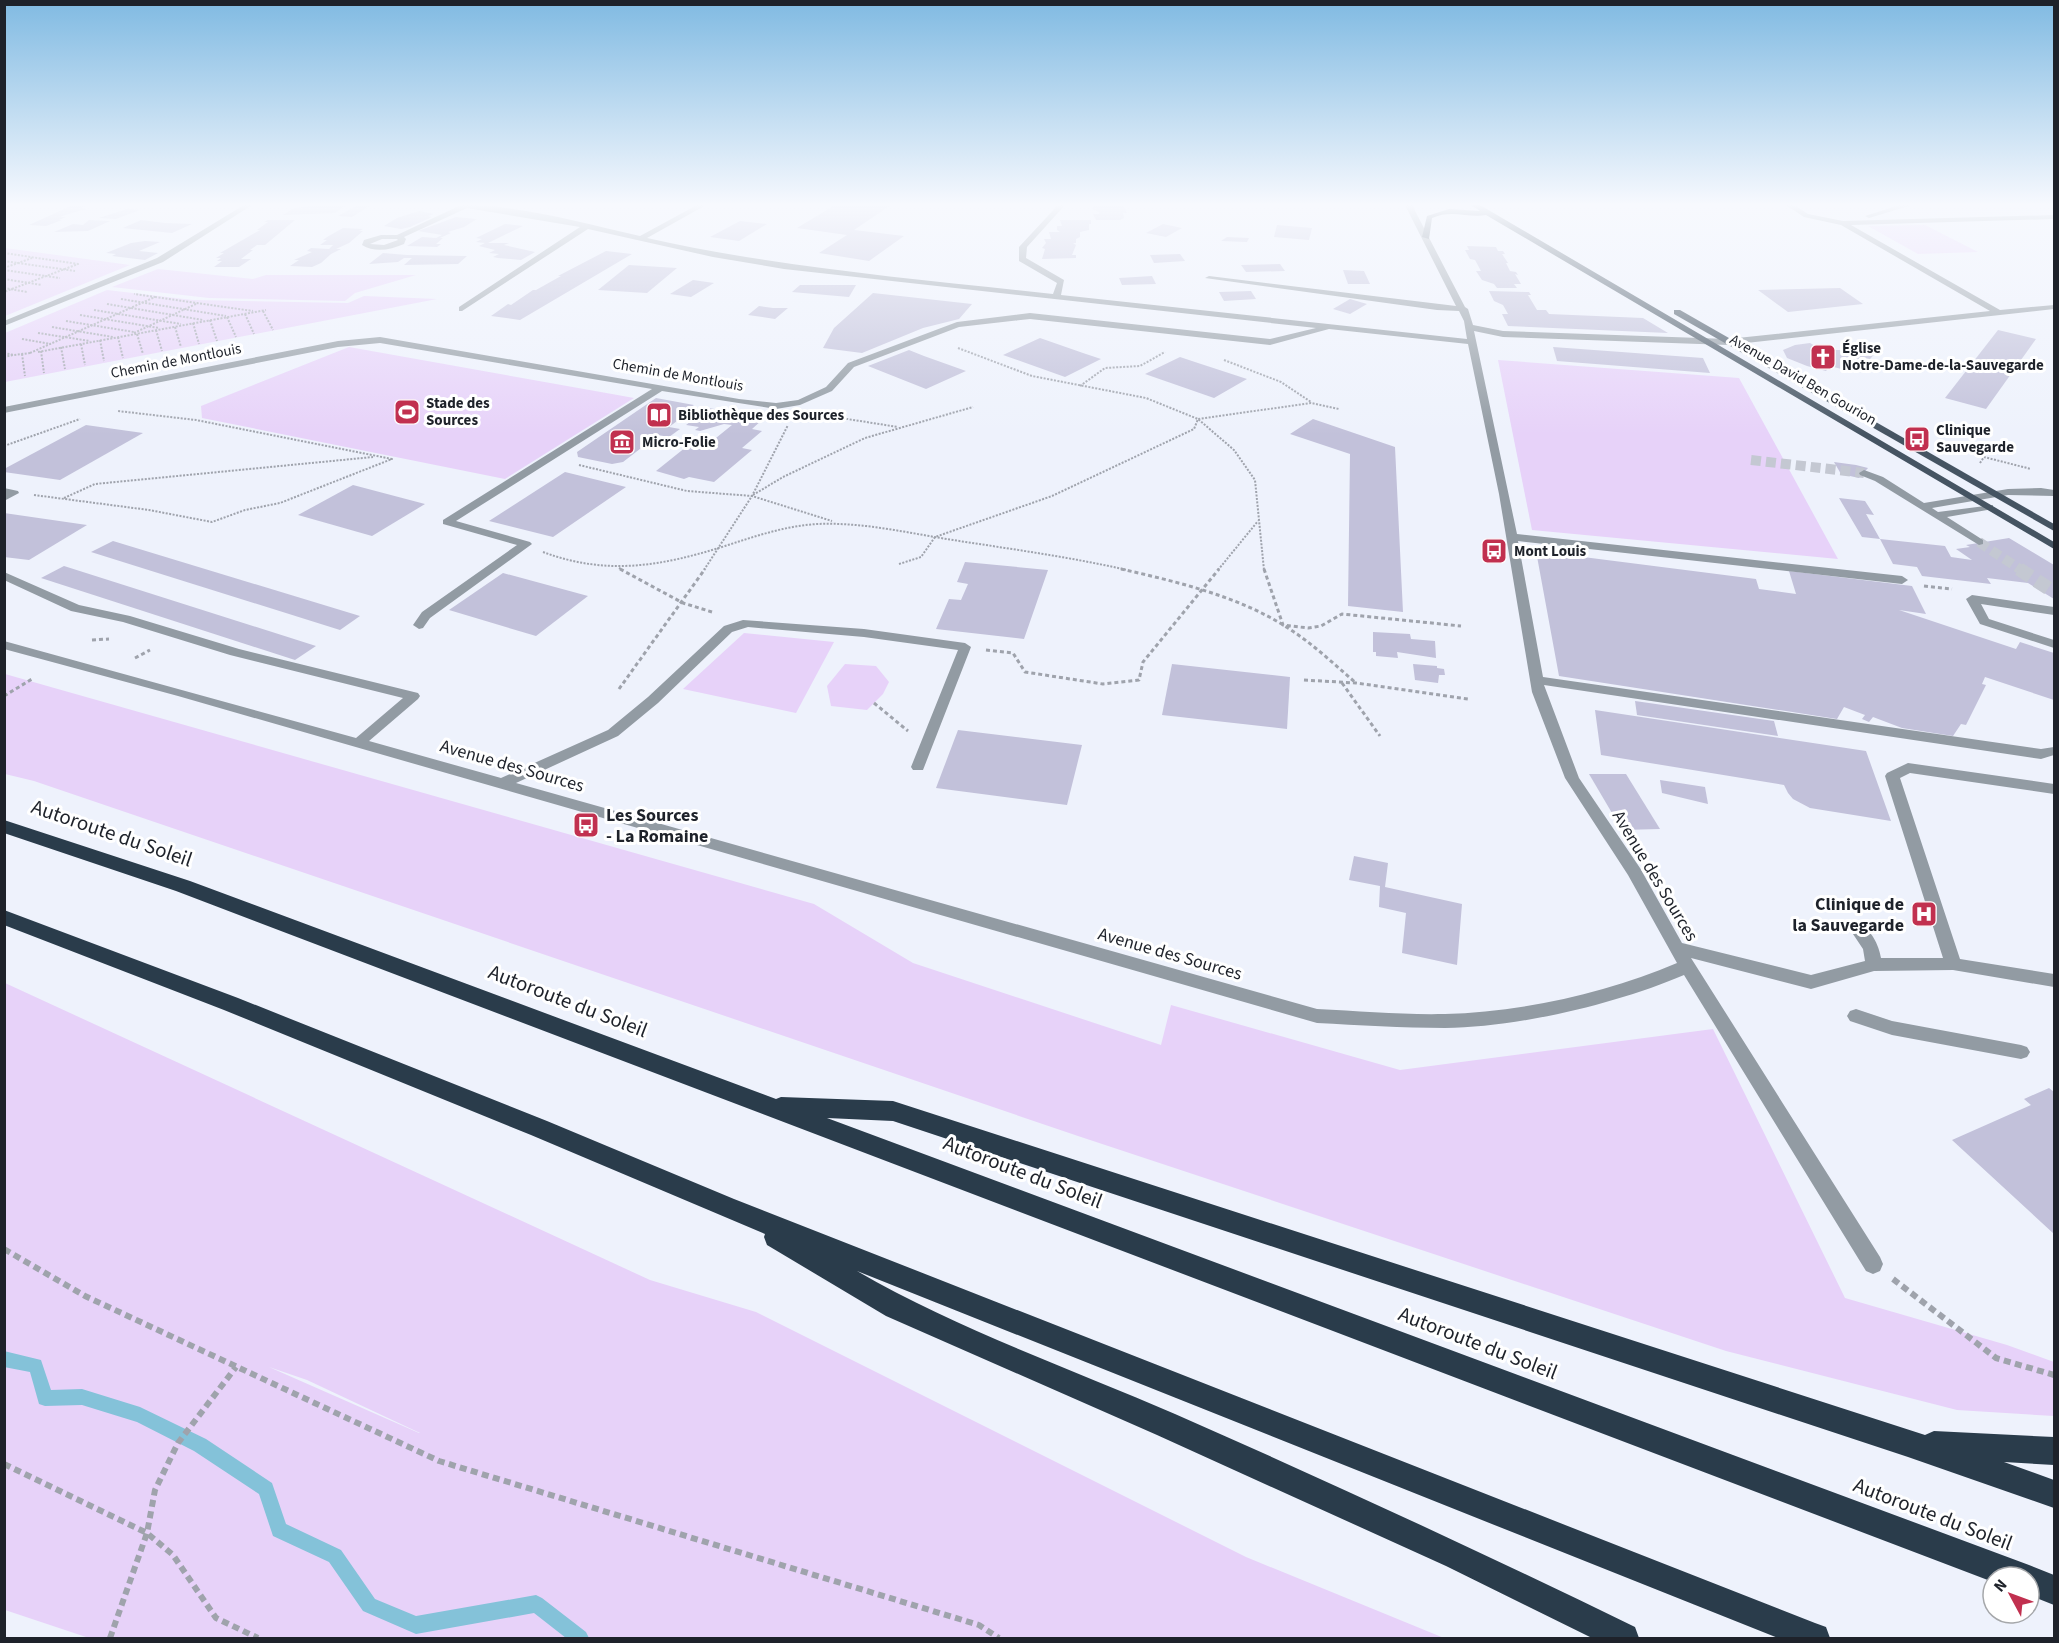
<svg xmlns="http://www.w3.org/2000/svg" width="2059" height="1643" font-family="'Source Sans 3',sans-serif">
  <rect width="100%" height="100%" fill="#eef2fc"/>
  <g fill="#e7d2f9" fill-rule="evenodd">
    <polygon points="1925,225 1978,252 1918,254 1868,226"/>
    <polygon points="5,248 130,265 5,316"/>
    <polygon points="158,269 253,279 266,275 416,275 355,293 345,301 209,298 112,287"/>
    <polygon points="107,290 193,300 348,303 364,296 437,299 5,382 5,333"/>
    <polygon points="349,347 612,394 634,398 505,479 202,418 201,406"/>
    <polygon points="1498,360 1739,378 1838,559 1532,530"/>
    <polygon points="744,633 834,642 796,713 683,689"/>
    <polygon points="845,664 876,666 889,682 883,694 867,710 831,706 827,686"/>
    <polygon points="5,674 814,904 913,963 1161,1045 1171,1005 1400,1070 1713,1029 1845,1298 2007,1345 2054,1362 2054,1416 1957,1410 1726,1351 1078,1136 34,781 5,774"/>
    <path d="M5 983 650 1280 756 1312 1246 1557 1444 1638H89L5 1610ZM269 1367 307 1380 420 1433H419Z"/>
  </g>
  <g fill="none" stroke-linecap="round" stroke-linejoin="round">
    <polygon fill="#84c2d9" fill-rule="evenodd" points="4,1351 41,1360 51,1390 82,1389 140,1407 206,1439 272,1483 286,1524 341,1550 375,1599 416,1616 536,1595 542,1598 586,1632 589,1638 566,1638 534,1613 416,1634 363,1611 329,1562 273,1536 259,1494 194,1451 137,1422 82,1405 45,1406 39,1404 30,1372 4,1367"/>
  </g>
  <g fill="#c2c1da">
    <polygon points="73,205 87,205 81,208 86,209 65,215 60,217 66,217 59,220 62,220 46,226 29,225"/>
    <polygon points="346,205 335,213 283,215 294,208 303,207"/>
    <polygon points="358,205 371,205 352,217 338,216"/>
    <polygon points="835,205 891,205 854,230 904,236 869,261 819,253 847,235 797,228"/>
    <polygon points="1094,205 1123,205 1127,213 1123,213 1124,218 1120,220 1096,220 1093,214 1099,214 1099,212 1092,209"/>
    <polygon points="127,209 140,210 116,219 99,218"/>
    <polygon points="419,211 434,214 428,216 432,217 410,227 401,229 384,226 397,218"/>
    <polygon points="456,217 477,219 464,227 448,232 451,233 440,238 443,238 436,244 441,244 437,247 407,246 422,237 436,238 442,235 418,231"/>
    <polygon points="89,220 110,221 88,231 54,232 73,224 83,225"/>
    <polygon points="141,220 165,223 192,224 172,233 123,228"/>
    <polygon points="268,220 295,220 265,245 257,245 250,250 253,250 241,259 251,259 239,267 214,267 222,261 217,261 221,258 216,258 224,253 220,253 260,230 257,230 268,222 264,222"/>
    <polygon points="1060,220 1091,220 1091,224 1089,224 1089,230 1080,232 1080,237 1076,239 1076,243 1073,243 1076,245 1072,255 1076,255 1076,258 1042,259 1045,249 1042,248 1046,243 1044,239 1051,239 1049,232 1060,232 1057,230 1057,226 1062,226"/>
    <polygon points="740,221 767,224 739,241 710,237"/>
    <polygon points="505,224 523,226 488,243 509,243 504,245 535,252 521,260 498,258 493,257 499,254 489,253 495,250 479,246 485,243 476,242 482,239 476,238"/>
    <polygon points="1163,224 1182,228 1166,237 1146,233"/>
    <polygon points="1277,225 1312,228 1309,240 1274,237"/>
    <polygon points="343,228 363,229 359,231 363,231 349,243 336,249 341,249 331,254 321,263 312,267 290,266 299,260 294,260 312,252 307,251 311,248 329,249 333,245 320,245 327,240 323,240 327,237"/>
    <polygon points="1227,237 1249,238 1247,242 1221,241"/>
    <polygon points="145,241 160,242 139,251 158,253 145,260 112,256 116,254 106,253 131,243"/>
    <polygon points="1467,246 1496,247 1498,251 1503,251 1505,254 1502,254 1508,263 1506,263 1510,271 1516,272 1518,275 1515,274 1521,284 1514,284 1517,288 1497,288 1494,284 1482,280 1476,271 1481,271 1475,260 1470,259 1465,250 1469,250"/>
    <polygon points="606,251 632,254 520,320 491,316 508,304 511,305 533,290 536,290 561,276 558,276"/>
    <polygon points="383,253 407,255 467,256 458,264 404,265 412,258 404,258 398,262 369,264"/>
    <polygon points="1180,254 1185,261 1154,263 1150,255"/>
    <polygon points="1280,264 1285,271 1246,272 1241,265"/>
    <polygon points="629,265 677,268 647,293 598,290"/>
    <polygon points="1343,270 1364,271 1370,284 1348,284"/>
    <polygon points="1152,276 1156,284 1122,285 1119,278"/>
    <polygon points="693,280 714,283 691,297 670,294"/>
    <polygon points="800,285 856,285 849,297 792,292"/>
    <polygon points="1840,288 1863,304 1788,312 1758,290"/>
    <polygon points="1251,291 1256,299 1224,301 1219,292"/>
    <polygon points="1489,291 1529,292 1531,295 1528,295 1537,310 1546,310 1549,314 1643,318 1668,333 1508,326 1502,314 1508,314 1503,305 1494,301"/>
    <polygon points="873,293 972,304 959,319 923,328 862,353 823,348 834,328"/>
    <polygon points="1350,299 1367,304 1350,314 1333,309"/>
    <polygon points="759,306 773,308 788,308 775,319 748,315"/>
    <polygon points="1998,330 2036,339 1986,409 1945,398"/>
    <polygon points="1040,338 1083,353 1101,359 1065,377 1003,355"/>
    <polygon points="1852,342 1879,349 1870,359 1860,357 1849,371 1830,366 1826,371 1807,366 1787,358 1783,350 1795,345 1810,343 1822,350 1845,350"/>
    <polygon points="1553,347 1703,358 1710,373 1557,361"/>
    <polygon points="909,350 924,356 966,371 926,389 868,366"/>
    <polygon points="1180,357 1198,363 1247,379 1214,398 1145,374"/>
    <polygon points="656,398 694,405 689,408 693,409 669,427 680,429 669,437 658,435 623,462 612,464 578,457 577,452"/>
    <polygon points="708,408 759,416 765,412 780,415 772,422 762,420 752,429 762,431 742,448 752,450 714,482 689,477 684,479 656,471 696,439 711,442 732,425 724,424 700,431 695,430 699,427 686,425"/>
    <polygon points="1313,419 1395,447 1403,612 1348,606 1350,454 1290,434"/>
    <polygon points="86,425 143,433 60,480 4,472 4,469"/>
    <polygon points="1834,462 1856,465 1868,468 1859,478 1841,474"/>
    <polygon points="565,472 626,487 553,537 489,521"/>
    <polygon points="353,485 425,504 372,536 298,515"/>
    <polygon points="1839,498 1865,501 1874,515 1866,514 1880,539 1862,537"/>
    <polygon points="4,513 87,525 29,560 4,557"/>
    <polygon points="2009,538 2054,565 2054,599 2028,583 1987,578 1991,584 1922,576 1917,567 1893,564 1880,539 1945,546 1951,557 1972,560 1956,549 1970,547 1966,545"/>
    <polygon points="113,541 360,616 340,630 91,552"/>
    <polygon points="1536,551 1756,579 1759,589 1796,594 1789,571 1912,586 1926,614 1899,610 2016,649 2020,642 2054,653 2054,700 1985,677 1982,684 1986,685 1966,725 1961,724 1953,736 1902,728 1873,717 1869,722 1862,719 1865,715 1844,707 1837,719 1559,676"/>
    <polygon points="965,562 1048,570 1024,639 936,629 949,599 961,600 968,584 957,582"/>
    <polygon points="64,566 316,646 295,660 41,578"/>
    <polygon points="503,573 588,596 536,636 449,610"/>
    <polygon points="1373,632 1410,634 1411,639 1435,641 1436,658 1397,652 1398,658 1376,656 1376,652 1373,652"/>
    <polygon points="1172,664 1290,677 1287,729 1162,715"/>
    <polygon points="1413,664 1437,666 1437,668 1444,669 1445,675 1439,675 1438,683 1415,680"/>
    <polygon points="1635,701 1774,721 1778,736 1637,715"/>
    <polygon points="1595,710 1866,751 1891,821 1810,808 1793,799 1788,793 1784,785 1601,755"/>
    <polygon points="958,730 1082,745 1067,805 936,788"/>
    <polygon points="1589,774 1626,774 1660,829 1622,830"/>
    <polygon points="1660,780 1705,787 1708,804 1662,793"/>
    <polygon points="1354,856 1388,863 1385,887 1462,904 1457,965 1402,953 1406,913 1379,907 1380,886 1349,880"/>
    <polygon points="2049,1088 2054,1092 2054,1234 1952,1140 2031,1105 2024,1099"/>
  </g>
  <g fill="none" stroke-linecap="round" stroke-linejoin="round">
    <g stroke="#c4c8d2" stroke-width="10" stroke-dasharray="10 5" stroke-linecap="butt">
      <polyline points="1751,460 1864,473"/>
      <polyline points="1979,542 2021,570"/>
    </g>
    <polyline stroke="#c4c8d2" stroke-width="14" stroke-dasharray="14 7" stroke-linecap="butt" points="2019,569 2054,592"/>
    <g stroke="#9fa3ac" stroke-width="2" stroke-dasharray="2 1.5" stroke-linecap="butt">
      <polyline points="4,253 78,264 4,292"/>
      <polyline points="4,261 75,271"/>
      <polyline points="4,268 32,258"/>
      <polyline points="4,270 60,278"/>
      <polyline points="4,279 42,285"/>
      <polyline points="4,288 27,292"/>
      <polyline points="155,297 253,311"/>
      <polyline points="121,299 226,316"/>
      <polyline points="107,304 203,320"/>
      <polyline points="94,310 181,324"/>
      <polyline points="263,311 273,330"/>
      <polyline points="245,314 254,334"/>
      <polyline points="80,315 159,328"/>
      <polyline points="227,317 236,337"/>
      <polyline points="210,320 217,341"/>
      <polyline points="66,321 134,332"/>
      <polyline points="193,323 199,344"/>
      <polyline points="52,327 113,337"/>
      <polyline points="175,327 181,347"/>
      <polyline points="156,330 162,351"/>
      <polyline points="38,333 90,341"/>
      <polyline points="134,333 198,303"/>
      <polyline points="137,334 143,354"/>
      <polyline points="118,337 123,358"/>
      <polyline points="22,339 51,344"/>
      <polyline points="100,340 104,361"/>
      <polyline points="81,344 85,365"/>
      <polyline points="61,347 65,369"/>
      <polyline points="958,348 1032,376 1146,398 1198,419 1234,450 1255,480 1264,570"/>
      <polyline points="41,351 44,373"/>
      <polyline points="38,352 266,310"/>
      <polyline points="4,353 14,355 30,353"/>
      <polyline points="30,353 155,297 134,294"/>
      <polyline points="22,354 25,376"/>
      <polyline points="4,357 13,355"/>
      <polyline points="1224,360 1281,382 1311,402"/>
      <polyline points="1080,386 1105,368 1140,366 1165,352"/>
      <polyline points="822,415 898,427"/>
      <polyline points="4,446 80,419"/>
      <polyline points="1980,463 1984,457 2031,469"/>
      <polyline points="579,465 687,491 752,496 832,521"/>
      <polyline points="34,495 149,510 212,522 245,510 280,503 392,459 196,420 118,411"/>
      <polyline points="753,495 783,477 865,438 973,407"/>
      <polyline points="64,498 95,484 373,457"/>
      <path d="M543 552C607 576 662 566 725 546 756 536 785 526 817 524 863 522 908 533 953 540 1011 549 1070 557 1127 570"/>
      <polyline points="899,564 921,557 935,537 1052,496 1194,429 1198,419 1311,403 1339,409"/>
      <polyline points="619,568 623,570"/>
      <polyline points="704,570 752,496 788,425"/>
      <polyline points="1218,570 1258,521"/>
    </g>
    <g stroke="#9fa3ac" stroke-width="3" stroke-dasharray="4 3" stroke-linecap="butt">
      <polyline points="620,569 683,603 712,612"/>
      <path d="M1121 569C1178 582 1242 597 1291 630 1314 645 1335 665 1356 683"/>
      <polyline points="1264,569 1283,625 1308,628 1321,626 1342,614 1461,626"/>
      <polyline points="1924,586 1952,589"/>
      <polyline points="92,640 109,639"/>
      <polyline points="986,650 1013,653 1025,672 1103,684 1139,680 1143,662 1219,569"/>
      <polyline points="135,658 150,650"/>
      <polyline points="1304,680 1356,683 1468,699"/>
      <polyline points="1342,683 1380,736"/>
      <polyline points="619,689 705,569"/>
      <polyline points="4,696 32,679"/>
      <polyline points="874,703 908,731"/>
    </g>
    <g stroke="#9fa3ac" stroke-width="6" stroke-dasharray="7 4.5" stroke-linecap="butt">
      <polyline points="4,1249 85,1296 439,1461 979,1625 999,1638"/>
      <polyline points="1893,1279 1996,1358 2054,1375"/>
      <polyline points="4,1464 147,1533 173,1555 216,1618 258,1638"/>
      <polyline points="110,1638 147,1533 155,1490 178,1443 236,1367"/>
    </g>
    <g fill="#929ba3" fill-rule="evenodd">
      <polygon points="244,205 252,205 163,262 4,326 4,321 157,258"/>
      <path d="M461 205C521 205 582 223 640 236L697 205H706L647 238C781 268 917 279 1053 294L1057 283 1019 261V247L1058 205H1065L1027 247 1026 258 1064 280 1061 295 1467 339 1464 321 1459 311 1437 310 1205 278 1209 276 1456 306 1405 205H1412L1465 307 1468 309 1473 325 1503 331 1728 339 1990 311 1841 225 1804 217 1786 205H1794L1808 214 1843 221 2054 215V219L1851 225 2000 310 2054 305V309L1728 345 1503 337 1474 331 1517 534 1902 576 1908 580 1902 584 1518 541 1543 677 2041 749 2054 747V755L2041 759 1544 685 1579 778 1640 868 1682 943 1811 975 1865 961 1863 949 1851 931 1853 927C1869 922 1879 945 1881 958H1943L1885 776 1887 773 1908 763 2054 784V794L1910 773 1900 778 1960 959 2054 974V987L1953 970 1874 971 1811 989 1691 958 1880 1257 1883 1264 1880 1271 1873 1274 1866 1271 1684 975C1616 1004 1519 1027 1445 1028 1402 1028 1359 1025 1317 1023L178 696 4 649V641L356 738 403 698 230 655 123 622 71 611 4 580V572L79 605 130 616 239 649 418 693 420 696 418 699 369 741 501 778 608 730 648 697 724 626 743 620 864 629 965 643 971 647 923 770H913L911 767 958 650 864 637 748 627 732 632 658 703 618 736 516 783 1317 1009C1360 1011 1403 1015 1445 1014 1522 1012 1607 993 1677 963L1628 875 1565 778 1532 692 1499 494 1468 344 1329 329 1270 345 1030 319 959 327 854 367 832 391 800 405 776 409 662 391 456 521 530 542 532 544 430 618 423 628 419 629 413 625 422 612 517 545 443 524V520L652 389 380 343 338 347 4 413V407L338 341 380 337 739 399 776 403 798 400 826 387 848 363 957 322 1030 313 1270 339 1316 328 784 269 713 257 588 229 462 311H459V307L580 227 467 208 404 237 406 239 404 244C390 250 375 253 362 245L364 240 381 235H397ZM382 239H397L398 240 384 245 370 244Z"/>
      <polygon points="1900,205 1912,205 1869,218 1865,216"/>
      <polygon points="1864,470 1883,477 1924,503 2008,489 2041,488 2054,490 2054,496 2008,495 1932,508 1938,512 1993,505 1993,509 1947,517 1983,540 1983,544 1979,545 1875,481 1860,475 1859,473"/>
      <polygon points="4,488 18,491 19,493 4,501"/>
      <polygon points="1972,595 2054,607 2054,615 1981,604 1989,619 2054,640 2054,648 1980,624 1966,599"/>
      <polygon points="1856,1009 1892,1021 2021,1045 2027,1047 2030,1052 2027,1057 2021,1059 1892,1035 1850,1021 1847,1016 1850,1011"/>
    </g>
    <g fill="#455462" fill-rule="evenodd">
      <path d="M1471 205H1480L2054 542V549L1486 215C1468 218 1451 209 1432 218L1429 239 1422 237 1427 216 1449 209 1480 211Z"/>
      <polygon points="1674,310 1680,310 2054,524 2054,531 1674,314"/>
    </g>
    <g fill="#2a3c4b" fill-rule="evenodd">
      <polygon points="4,820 190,881 776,1099 781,1097 893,1101 1925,1435 1934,1431 2054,1437 2054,1465 2004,1462 2054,1480 2054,1508 1908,1457 893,1121 827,1118 2029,1565 2054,1575 2054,1605 2029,1595 2029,1577 1993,1577 1993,1582 176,891 4,833"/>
      <path d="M4 910 238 998 547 1121 734 1199 1815 1623 1826 1627 1830 1638H1778L857 1271C957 1329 1069 1368 1175 1414 1330 1482 1483 1553 1635 1627L1639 1638H1592L1446 1566 1157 1435 886 1316 767 1245 764 1237 765 1234 531 1135 224 1010 4 925Z"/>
    </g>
  </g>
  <linearGradient id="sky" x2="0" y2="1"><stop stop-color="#80bae2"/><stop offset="0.47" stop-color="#f7f9fe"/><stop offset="1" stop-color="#f7f9fe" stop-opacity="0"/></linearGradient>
  <rect width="2059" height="435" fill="url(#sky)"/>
  <defs>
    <g id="church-square" transform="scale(1.35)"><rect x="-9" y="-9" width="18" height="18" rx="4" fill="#c1304f" stroke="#fff"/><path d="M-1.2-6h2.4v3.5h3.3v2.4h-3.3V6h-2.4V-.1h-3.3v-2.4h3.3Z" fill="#fff"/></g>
    <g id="stadium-square" transform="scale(1.35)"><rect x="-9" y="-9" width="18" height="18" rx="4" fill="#c1304f" stroke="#fff"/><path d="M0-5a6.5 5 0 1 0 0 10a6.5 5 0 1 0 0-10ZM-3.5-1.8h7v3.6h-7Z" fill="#fff"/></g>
    <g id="library-square" transform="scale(1.35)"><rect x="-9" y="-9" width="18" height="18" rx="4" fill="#c1304f" stroke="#fff"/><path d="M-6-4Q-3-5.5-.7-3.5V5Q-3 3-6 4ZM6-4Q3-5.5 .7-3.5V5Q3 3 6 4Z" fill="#fff"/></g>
    <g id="bus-square" transform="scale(1.35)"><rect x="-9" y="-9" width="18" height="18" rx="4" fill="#c1304f" stroke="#fff"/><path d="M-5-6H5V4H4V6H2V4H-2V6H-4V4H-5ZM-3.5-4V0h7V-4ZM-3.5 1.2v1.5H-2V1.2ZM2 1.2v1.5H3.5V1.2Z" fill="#fff"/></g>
    <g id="museum-square" transform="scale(1.35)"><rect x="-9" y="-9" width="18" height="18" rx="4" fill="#c1304f" stroke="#fff"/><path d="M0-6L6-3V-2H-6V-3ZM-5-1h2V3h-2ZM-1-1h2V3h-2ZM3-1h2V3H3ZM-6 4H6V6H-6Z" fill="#fff"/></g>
    <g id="hospital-square" transform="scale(1.35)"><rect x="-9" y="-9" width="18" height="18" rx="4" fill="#c1304f" stroke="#fff"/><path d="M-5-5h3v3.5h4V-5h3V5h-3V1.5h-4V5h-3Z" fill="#fff"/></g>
  </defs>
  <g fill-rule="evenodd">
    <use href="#church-square" x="1823" y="357"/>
    <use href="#stadium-square" x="407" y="412"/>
    <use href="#library-square" x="659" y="415"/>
    <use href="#bus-square" x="1917" y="439"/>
    <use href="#museum-square" x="622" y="442"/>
    <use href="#bus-square" x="1494" y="551"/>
    <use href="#bus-square" x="586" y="825"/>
    <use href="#hospital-square" x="1924" y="914"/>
  </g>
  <g text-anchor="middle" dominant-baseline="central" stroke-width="6" stroke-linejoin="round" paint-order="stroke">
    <g font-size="15" font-weight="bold" fill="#1e222a" stroke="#fff" text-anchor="start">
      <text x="1842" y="348">Église<tspan x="1842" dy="17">Notre-Dame-de-la-Sauvegarde</tspan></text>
      <text x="426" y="403">Stade des<tspan x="426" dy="17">Sources</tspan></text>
      <text x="678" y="415">Bibliothèque des Sources</text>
      <text x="1936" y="430">Clinique<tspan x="1936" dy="17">Sauvegarde</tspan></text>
      <text x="642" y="442">Micro-Folie</text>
      <text x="1514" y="551">Mont Louis</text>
    </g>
    <g font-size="15" fill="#1e222a" stroke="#fff">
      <text transform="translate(176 361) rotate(-11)">Chemin de Montlouis</text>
      <text transform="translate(678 375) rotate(10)">Chemin de Montlouis</text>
      <text transform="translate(1803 380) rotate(30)">Avenue David Ben Gourion</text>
    </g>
    <g font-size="18" fill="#1e222a" stroke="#fff">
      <text transform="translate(512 766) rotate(16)">Avenue des Sources</text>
      <text transform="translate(1655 876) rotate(59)">Avenue des Sources</text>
      <text transform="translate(1170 954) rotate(16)">Avenue des Sources</text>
    </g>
    <g font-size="18" font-weight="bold" fill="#1e222a" stroke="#fff" text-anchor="start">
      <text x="606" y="815">Les Sources<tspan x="606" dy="21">- La Romaine</tspan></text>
      <text x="1904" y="904" text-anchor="end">Clinique de<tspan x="1904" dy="21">la Sauvegarde</tspan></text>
    </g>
    <g font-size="21" fill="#1e222a" stroke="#fff">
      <text transform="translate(112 833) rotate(19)">Autoroute du Soleil</text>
      <text transform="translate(568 1001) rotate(21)">Autoroute du Soleil</text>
      <text transform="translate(1023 1172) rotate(21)">Autoroute du Soleil</text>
      <text transform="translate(1478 1343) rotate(21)">Autoroute du Soleil</text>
      <text transform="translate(1933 1514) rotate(21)">Autoroute du Soleil</text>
    </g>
  </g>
  <rect width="2059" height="1643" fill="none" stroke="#1e222a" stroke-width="12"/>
  <g transform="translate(2011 1595) rotate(311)"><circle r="28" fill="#ffffff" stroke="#a5a7aa" stroke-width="1.5"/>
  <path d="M0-4.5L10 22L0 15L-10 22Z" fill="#c1304f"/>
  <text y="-9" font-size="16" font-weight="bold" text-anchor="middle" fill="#1e222a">N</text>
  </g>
</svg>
